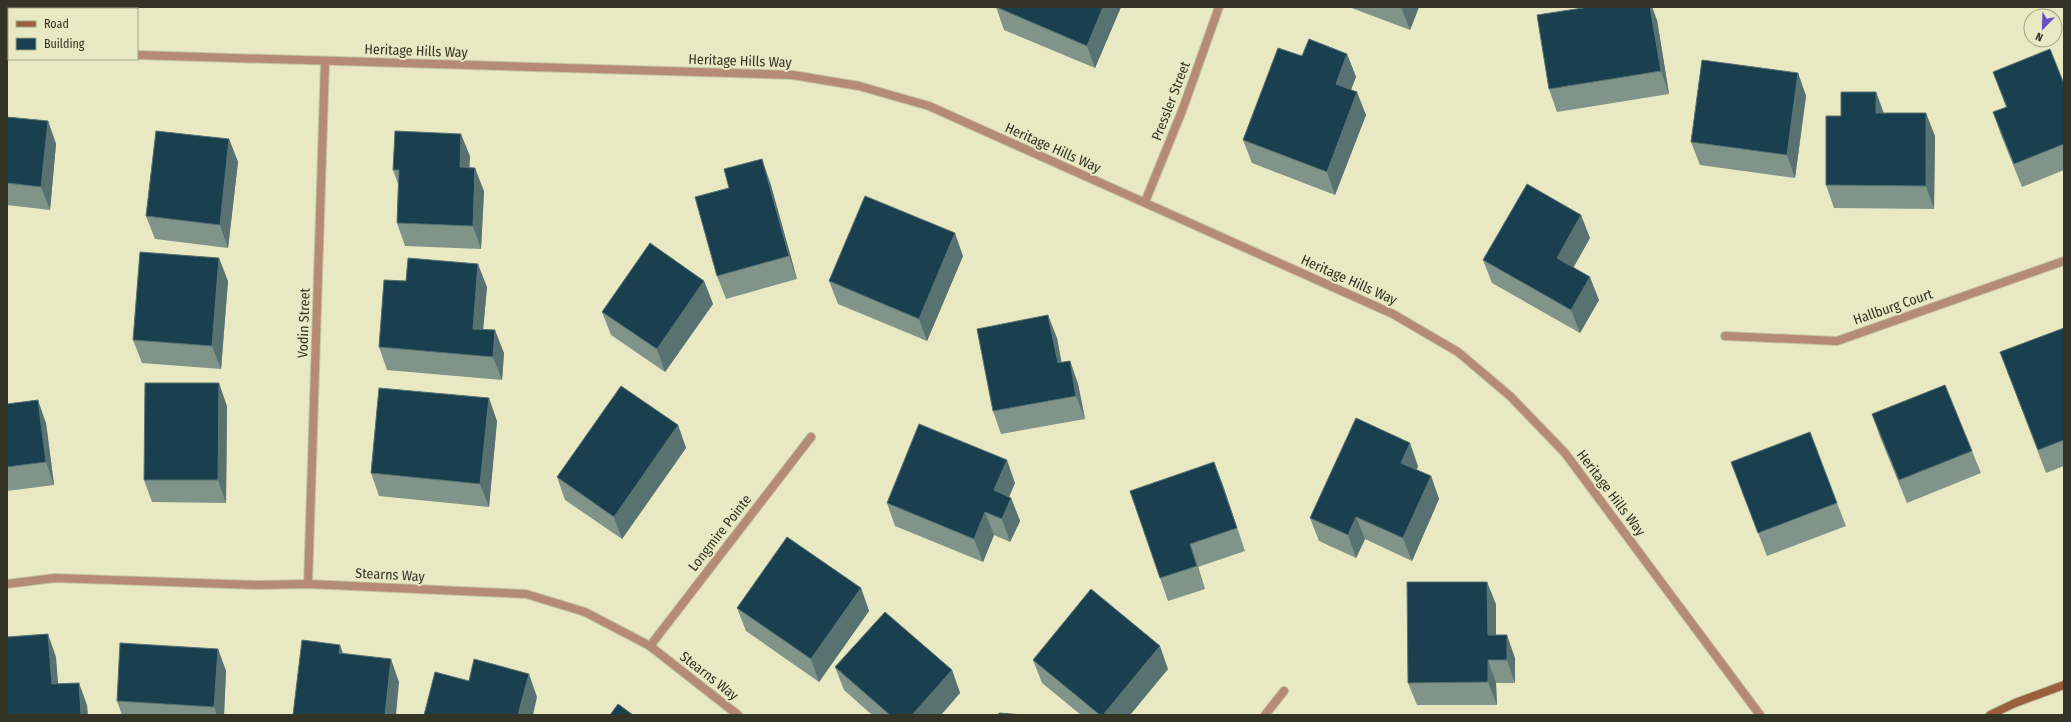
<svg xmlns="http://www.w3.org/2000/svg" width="2071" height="722" font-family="'Fira Sans Condensed',sans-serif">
  <rect width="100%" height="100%" fill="#e8e9c3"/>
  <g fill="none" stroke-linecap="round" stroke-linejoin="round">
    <g stroke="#c4c5a3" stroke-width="10">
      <g id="minor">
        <polyline points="7,50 9,50"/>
        <polyline points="137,55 793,75 859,86 929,106 1393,314 1458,352 1510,396 1565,453 1760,715"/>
        <polyline points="1145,202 1182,111 1219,7"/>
        <polyline points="1725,336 1837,341 2064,261"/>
        <polyline points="7,584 55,578 259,585 308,584 526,594 585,612 650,646 738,715"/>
        <polyline points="308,584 325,62"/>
        <polyline points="650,646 811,437"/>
        <polyline points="1265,715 1284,691"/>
      </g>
    </g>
    <g stroke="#c4c5a3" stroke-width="10">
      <polyline id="secondary" points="1990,715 2015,703 2064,685"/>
    </g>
    <use href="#minor" stroke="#b68b75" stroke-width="8"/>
    <use href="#secondary" stroke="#9b5e3e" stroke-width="8"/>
  </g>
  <g fill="#819489">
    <polygon points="996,7 1121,7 1095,68 1004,30"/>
    <polygon points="1349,7 1419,7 1410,30"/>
    <polygon points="1657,20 1669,94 1557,112 1549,89"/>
    <polygon points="1347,54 1356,77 1351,90 1366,115 1335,195 1252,163 1243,140 1302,56"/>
    <polygon points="1993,72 2064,84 2064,170 2022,187 2001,135 1993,112 2006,107"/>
    <polygon points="1798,73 1806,96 1795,178 1700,165 1691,142"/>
    <polygon points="1876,92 1884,113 1935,136 1934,209 1834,208 1826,185 1841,116"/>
    <polygon points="7,117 48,121 56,144 50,210 7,205"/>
    <polygon points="229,139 238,162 228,248 155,239 146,216"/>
    <polygon points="470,156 469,168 484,191 481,249 405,246 397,223 398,184 393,170"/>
    <polygon points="770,182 797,279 726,299 717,276 729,188"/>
    <polygon points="1590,238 1573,267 1599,300 1580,333 1492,283 1483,260"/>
    <polygon points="963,256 927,341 838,304 829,281"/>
    <polygon points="228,281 221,369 142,363 133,340"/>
    <polygon points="704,281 713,304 665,372 611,335 602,312"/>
    <polygon points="487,287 483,330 504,353 502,380 387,370 379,347"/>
    <polygon points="2064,328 2064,466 2046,473 2000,352"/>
    <polygon points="1057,338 1061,362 1070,361 1078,384 1085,419 1001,434 993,411"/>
    <polygon points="7,404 46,423 54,485 7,491"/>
    <polygon points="227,406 226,503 152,502 144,480"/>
    <polygon points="1872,414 1972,451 1981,473 1907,503 1880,437"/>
    <polygon points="497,421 489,507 379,496 371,473"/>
    <polygon points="678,425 686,448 622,539 565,500 557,477"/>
    <polygon points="1214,462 1245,551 1198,567 1205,589 1168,601 1160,578"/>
    <polygon points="1731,462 1837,503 1846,526 1767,556"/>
    <polygon points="1418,466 1417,470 1431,476 1439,499 1412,561 1365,539 1356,558 1319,541 1310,518"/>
    <polygon points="1015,483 1009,497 1011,498 1020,521 1010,542 994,535 983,562 895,526 887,503"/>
    <polygon points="861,588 869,611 819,682 746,631 737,608"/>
    <polygon points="1496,604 1496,635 1515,658 1515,683 1496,683 1497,705 1417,705 1408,683"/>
    <polygon points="218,649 226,671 224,715 122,715 117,701"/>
    <polygon points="1033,660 1168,669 1130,715 1081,715 1042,683"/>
    <polygon points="835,667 952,670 960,693 941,715 872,715 844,690"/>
  </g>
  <g fill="#587272">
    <polygon points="1103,7 1121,7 1095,68 1087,46"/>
    <polygon points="1401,7 1419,7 1410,30"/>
    <polygon points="1650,7 1652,7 1657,20 1669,94 1661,71"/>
    <polygon points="1347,54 1356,77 1344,107 1336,84"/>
    <polygon points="1798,73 1806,96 1795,178 1787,155"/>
    <polygon points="1357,92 1366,115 1335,195 1327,172"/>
    <polygon points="1876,92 1884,115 1876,113"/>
    <polygon points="1926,113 1935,136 1934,209 1926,186"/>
    <polygon points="48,121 56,144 50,210 41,187"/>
    <polygon points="461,134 470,156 468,190 460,167"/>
    <polygon points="229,139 238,162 228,248 220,225"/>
    <polygon points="762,159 770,182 797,279 789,256"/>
    <polygon points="475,168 484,191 481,249 473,226"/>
    <polygon points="1581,215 1590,238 1566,281 1557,258"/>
    <polygon points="955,233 963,256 927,341 919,319"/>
    <polygon points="219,258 228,281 221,369 212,346"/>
    <polygon points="478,264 487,287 481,352 473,329"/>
    <polygon points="1590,277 1599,300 1580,333 1571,310"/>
    <polygon points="704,281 713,304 665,372 657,349"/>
    <polygon points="1048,315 1057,338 1066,386 1058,363"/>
    <polygon points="495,330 504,353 502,380 493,357"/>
    <polygon points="1070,361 1078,384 1085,419 1076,396"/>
    <polygon points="219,383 227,406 226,503 218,480"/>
    <polygon points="489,398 497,421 489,507 480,484"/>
    <polygon points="38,400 46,423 54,485 46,462"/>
    <polygon points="678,425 686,448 622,539 614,517"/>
    <polygon points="1410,443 1418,466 1409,486 1401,463"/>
    <polygon points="1007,460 1015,483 1002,513 994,490"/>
    <polygon points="1214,462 1223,485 1245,551 1237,528"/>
    <polygon points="1431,476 1439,499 1412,561 1403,538"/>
    <polygon points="1011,498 1020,521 1010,542 1002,519"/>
    <polygon points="985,512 994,535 983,562 974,539"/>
    <polygon points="1356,517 1365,539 1356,558 1348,535"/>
    <polygon points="1190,544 1198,567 1205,589 1197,566"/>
    <polygon points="1487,582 1496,604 1496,658 1488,635"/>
    <polygon points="861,588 869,611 819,682 811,659"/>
    <polygon points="48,634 56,657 60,707 52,684"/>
    <polygon points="1507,635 1515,658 1515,683 1507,660"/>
    <polygon points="340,645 348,667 339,653"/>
    <polygon points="1160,646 1168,669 1130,715 1103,715"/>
    <polygon points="218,649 226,671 224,715 217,715 214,707"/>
    <polygon points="391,659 399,682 396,715 385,715"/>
    <polygon points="1488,660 1496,683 1497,705 1488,682"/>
    <polygon points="952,670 960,693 941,715 912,715"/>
    <polygon points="529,674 537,697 533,715 518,715"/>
    <polygon points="79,683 87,705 88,715 81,715"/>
  </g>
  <g fill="#1a3f4f" stroke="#587272">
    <polygon points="996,7 1103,7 1087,46"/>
    <polygon points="1589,7 1650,7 1661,71 1549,89 1537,15"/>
    <polygon points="1309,39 1347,54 1336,84 1357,92 1327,172 1243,140 1278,48 1302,56"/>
    <polygon points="2050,49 2064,84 2064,144 2014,164 1993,112 2007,107 1993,72"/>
    <polygon points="1702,60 1798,73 1787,155 1691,142"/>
    <polygon points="1841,92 1876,92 1876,113 1926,113 1926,186 1826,185 1826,116 1841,116"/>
    <polygon points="7,117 48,121 41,187 7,183"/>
    <polygon points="156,131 229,139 220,225 146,216"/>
    <polygon points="395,131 461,134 460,167 475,168 473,226 397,223 399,170 393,170"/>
    <polygon points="762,159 789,256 717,276 695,197 729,188 724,169"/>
    <polygon points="1527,184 1581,215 1557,258 1590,277 1571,310 1483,260"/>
    <polygon points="865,196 955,233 919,319 829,281"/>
    <polygon points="650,243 704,281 657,349 602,312"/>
    <polygon points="140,252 219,258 212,346 133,340"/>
    <polygon points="408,258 478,264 473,329 495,330 493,357 379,347 384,280 406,281"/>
    <polygon points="1048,315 1058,363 1070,361 1076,396 993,411 977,329"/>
    <polygon points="2064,328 2064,440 2038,450 2000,352"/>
    <polygon points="145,383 219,383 218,480 144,480"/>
    <polygon points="1945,385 1972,451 1899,480 1872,414"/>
    <polygon points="621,386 678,425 614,517 557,477"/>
    <polygon points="379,388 489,398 480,484 371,473"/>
    <polygon points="38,400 46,462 7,467 7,404"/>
    <polygon points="1356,418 1410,443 1401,463 1431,476 1403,538 1356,517 1348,535 1310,518"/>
    <polygon points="919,424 1007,460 994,490 1011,498 1002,519 985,512 974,539 887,503"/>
    <polygon points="1810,432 1837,503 1758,533 1731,462"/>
    <polygon points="1214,462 1237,528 1190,544 1197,566 1160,578 1130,491"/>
    <polygon points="787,537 861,588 811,659 737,608"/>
    <polygon points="1407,582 1487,582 1488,635 1507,635 1507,660 1488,660 1488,682 1408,683"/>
    <polygon points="1091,589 1160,646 1103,715 1100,715 1033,660"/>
    <polygon points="885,612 952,670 912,715 890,715 835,667"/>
    <polygon points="48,634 52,684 79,683 81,715 7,715 7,637"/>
    <polygon points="302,640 340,645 339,653 391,659 385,715 293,715"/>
    <polygon points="120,643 218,649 214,707 117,701"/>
    <polygon points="474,659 529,674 518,715 424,715 435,672 469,681"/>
    <polygon points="618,704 633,715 610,715"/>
    <polygon points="999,713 1024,715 999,715"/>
  </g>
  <g text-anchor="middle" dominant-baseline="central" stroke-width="4" stroke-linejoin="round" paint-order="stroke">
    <g font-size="14" fill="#333425" stroke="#e8e9c3">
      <text transform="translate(416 51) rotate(2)">Heritage Hills Way</text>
      <text transform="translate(740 61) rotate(2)">Heritage Hills Way</text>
      <text transform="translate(1171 101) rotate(-69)">Pressler Street</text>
      <text transform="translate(1053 148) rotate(24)">Heritage Hills Way</text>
      <text transform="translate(1349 280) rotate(24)">Heritage Hills Way</text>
      <text transform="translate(1893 307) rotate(-19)">Hallburg Court</text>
      <text transform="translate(304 323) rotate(-88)">Vodin Street</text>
      <text transform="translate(1611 493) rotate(53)">Heritage Hills Way</text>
      <text transform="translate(720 533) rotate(-52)">Longmire Pointe</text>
      <text transform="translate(390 575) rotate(3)">Stearns Way</text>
      <text transform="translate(709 676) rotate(38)">Stearns Way</text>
    </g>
  </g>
  <rect width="2071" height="722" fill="none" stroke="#333425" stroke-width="16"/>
  <rect x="8" y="8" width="130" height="52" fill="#e8e9c3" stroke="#a0a184"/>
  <rect x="16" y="21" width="20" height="6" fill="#9b5e3e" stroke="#a0a184"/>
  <text x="44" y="28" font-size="12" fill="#333425">Road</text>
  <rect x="16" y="38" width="20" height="12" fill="#1a3f4f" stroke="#a0a184"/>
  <text x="44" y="48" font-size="12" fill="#333425">Building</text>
  <g transform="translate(2043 28) rotate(203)"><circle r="19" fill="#e8e9c3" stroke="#a0a184"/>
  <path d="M0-3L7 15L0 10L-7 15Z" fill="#684ec7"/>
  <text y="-6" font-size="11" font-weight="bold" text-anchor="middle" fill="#333425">N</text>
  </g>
</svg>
